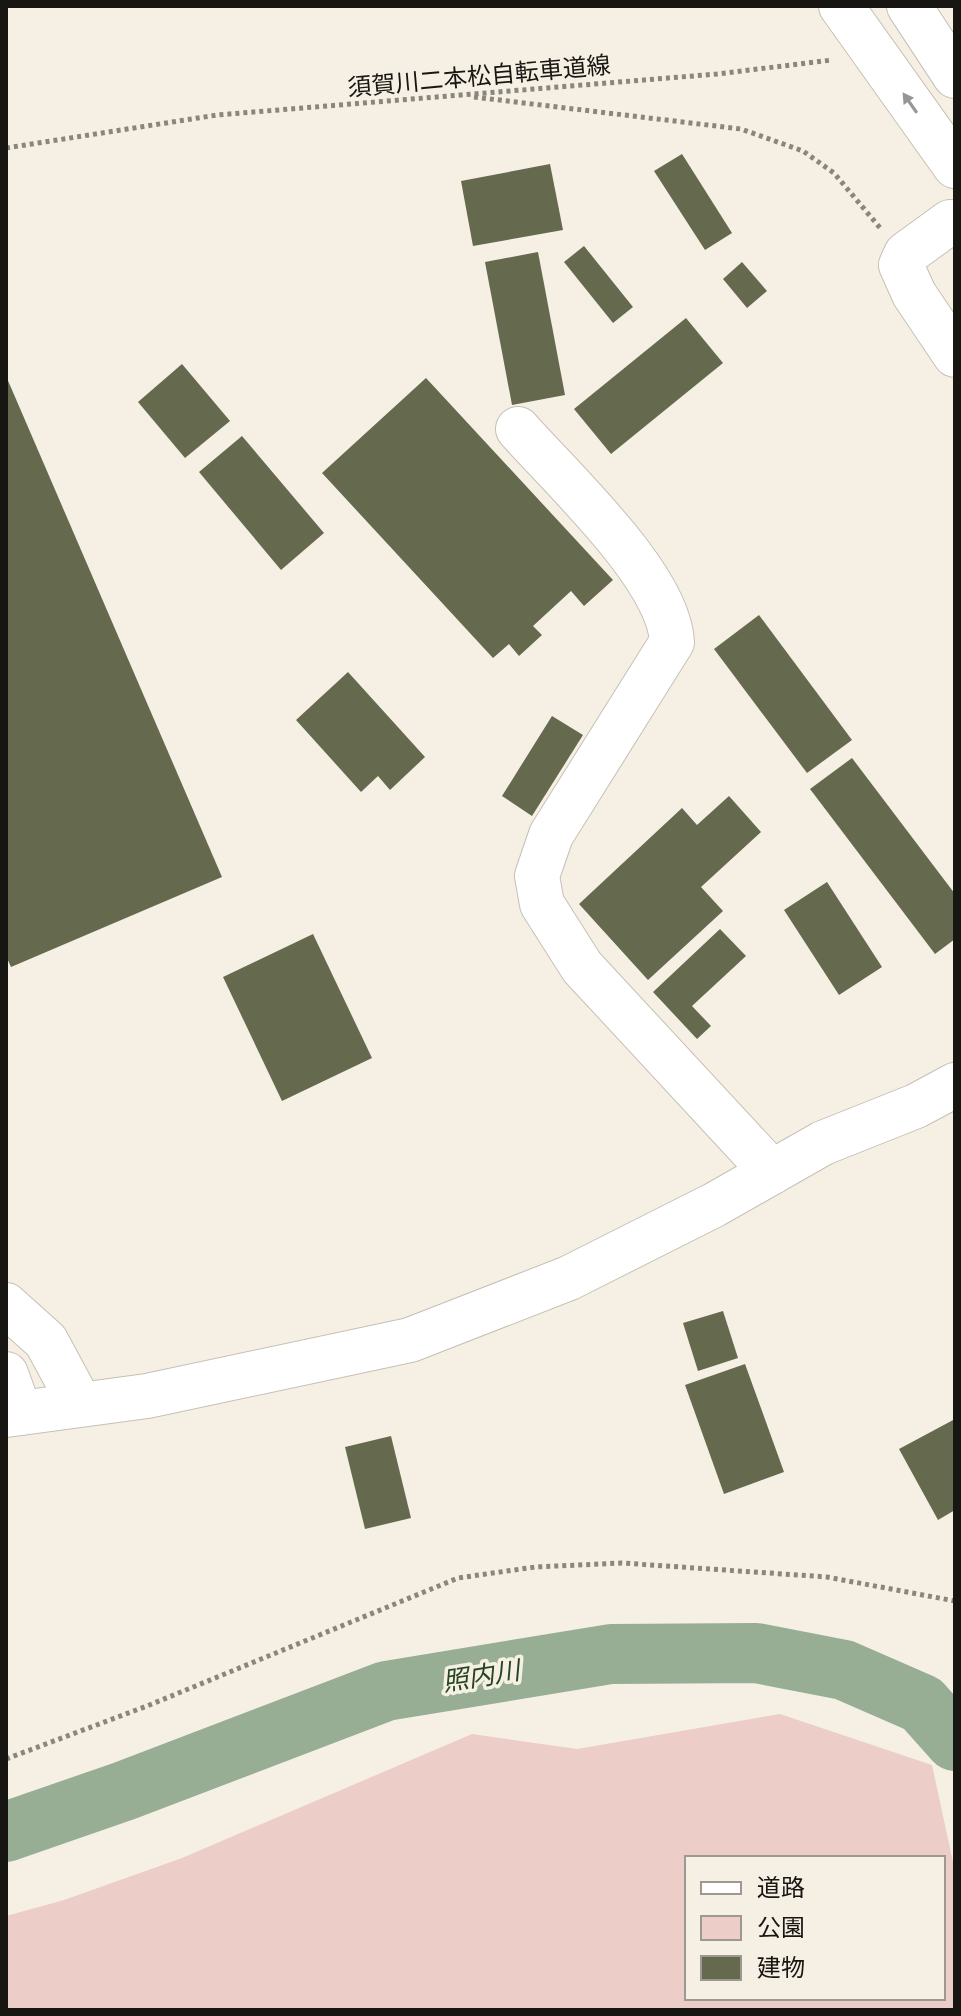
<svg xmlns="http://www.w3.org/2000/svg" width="961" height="2016" font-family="'Asap Condensed','Noto Sans JP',sans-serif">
  <rect width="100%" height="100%" fill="#f6f0e4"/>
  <path fill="#eccdc7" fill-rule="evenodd" d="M780 1714 932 1765 955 1871V2010H6V1916L64 1900 182 1858 472 1734 577 1749ZM687 1858H943V1998H687Z"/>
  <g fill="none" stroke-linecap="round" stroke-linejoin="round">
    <polyline stroke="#97ad94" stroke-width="60" points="6,1832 124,1791 386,1691 611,1654 756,1653 844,1670 922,1704 955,1741"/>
  </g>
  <g fill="#65694d">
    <polygon points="682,154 732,233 705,250 654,171"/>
    <polygon points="550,164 563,230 473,246 461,181"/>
    <polygon points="584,246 633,307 613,323 564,262"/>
    <polygon points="538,252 565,395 512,405 485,262"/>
    <polygon points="742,262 767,291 747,308 723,279"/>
    <polygon points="686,318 723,363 611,454 574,409"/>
    <polygon points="182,364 230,421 185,458 138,402"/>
    <polygon points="6,376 222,877 11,967 6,956"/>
    <polygon points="426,378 613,580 584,606 571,591 533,626 542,635 519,656 509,644 493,658 322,473"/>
    <polygon points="242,436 324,533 281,570 199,472"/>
    <polygon points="759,615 852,740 807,773 714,649"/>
    <polygon points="348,672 425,757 390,790 378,776 361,792 296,720"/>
    <polygon points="552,716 583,735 532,816 502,796"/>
    <polygon points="852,758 955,894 955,939 935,954 810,789"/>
    <polygon points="729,796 761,832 701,887 723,911 648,980 579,904 682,808 697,825"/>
    <polygon points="827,882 882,967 839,995 784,910"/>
    <polygon points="720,929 746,956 692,1006 711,1026 697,1039 653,992"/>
    <polygon points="313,934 372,1058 282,1101 223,977"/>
    <polygon points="723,1311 738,1358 698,1371 683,1323"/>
    <polygon points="745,1364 784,1472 724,1494 685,1385"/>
    <polygon points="955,1419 955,1510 938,1520 899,1449"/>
    <polygon points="391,1436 411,1518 365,1529 345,1447"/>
  </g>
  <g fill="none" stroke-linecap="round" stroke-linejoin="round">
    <g stroke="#c6c0b5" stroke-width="46">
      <g id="minor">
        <polyline points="950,222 906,254 901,265 914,294 955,355"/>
        <path d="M518 429C562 479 669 577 672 642L551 835 537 876 542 904 582 967 772 1172"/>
        <polyline points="6,1305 46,1341 80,1404"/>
        <polyline points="6,1374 20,1413"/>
        <polyline points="6,1415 147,1396 410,1340 569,1278 714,1205 823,1143 916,1106 955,1085"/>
      </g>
    </g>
    <g stroke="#c6c0b5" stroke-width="46">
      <g id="highway">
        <polyline points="841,6 955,166"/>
        <polyline points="909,6 955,76"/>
      </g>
    </g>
    <g stroke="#8a867e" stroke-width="5" stroke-dasharray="4 4" stroke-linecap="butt">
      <polyline points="474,97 741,129 803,151 834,173 881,229"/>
      <polyline points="6,148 217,115 717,74 832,60"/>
      <polyline points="6,1759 147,1706 458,1578 535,1567 622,1563 827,1577 955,1601"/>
    </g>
    <use href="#minor" stroke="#fff" stroke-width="44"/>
    <use href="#highway" stroke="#fff" stroke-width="44"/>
  </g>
  <defs><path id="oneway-solid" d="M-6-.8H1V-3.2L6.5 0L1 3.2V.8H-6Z" transform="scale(2)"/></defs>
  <use fill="#979694" href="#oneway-solid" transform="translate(910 103) rotate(-125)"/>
  <g text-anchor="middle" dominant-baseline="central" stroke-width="7" stroke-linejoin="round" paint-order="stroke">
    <g font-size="24" fill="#181612" stroke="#f6f0e4">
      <text transform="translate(479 76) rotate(-5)">須賀川二本松自転車道線</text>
    </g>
    <g font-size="26" font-style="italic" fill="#254621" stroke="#f6f0e4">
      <text transform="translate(481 1676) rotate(-9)">照内川</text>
    </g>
  </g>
  <rect width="961" height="2016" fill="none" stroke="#181612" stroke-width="16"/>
  <rect x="685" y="1856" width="260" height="144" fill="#f6f0e4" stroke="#9d9990" stroke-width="2"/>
  <rect x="701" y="1882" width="40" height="12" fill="#ffffff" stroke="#9d9990" stroke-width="2"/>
  <text x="757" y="1896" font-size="24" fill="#181612">道路</text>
  <rect x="701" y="1916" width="40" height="24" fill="#eccdc7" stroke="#9d9990" stroke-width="2"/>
  <text x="757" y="1936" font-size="24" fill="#181612">公園</text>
  <rect x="701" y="1956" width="40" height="24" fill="#65694d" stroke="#9d9990" stroke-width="2"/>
  <text x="757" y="1976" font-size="24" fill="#181612">建物</text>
</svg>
